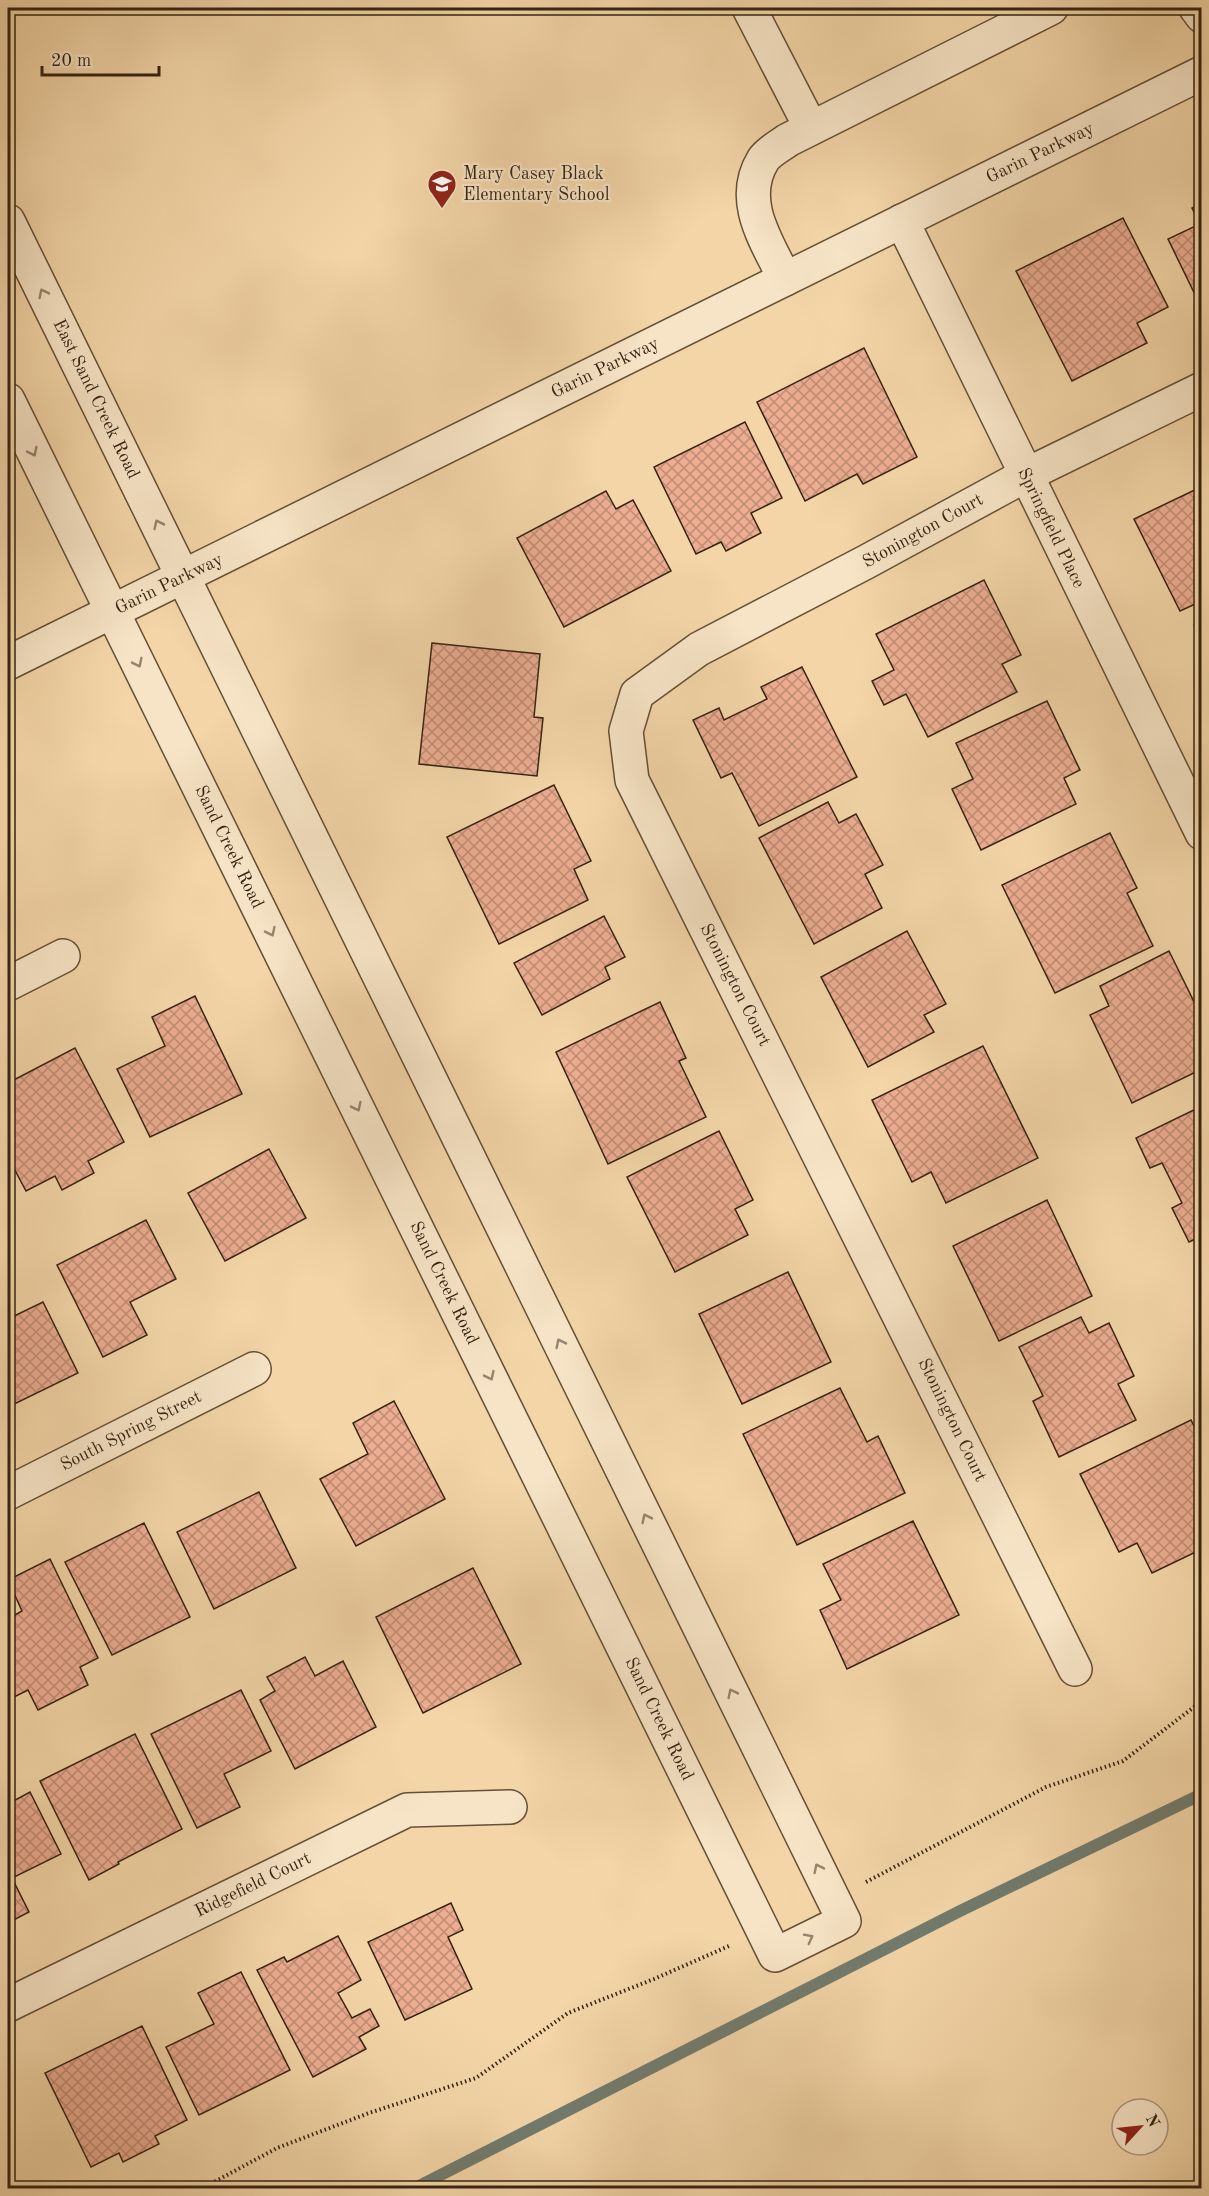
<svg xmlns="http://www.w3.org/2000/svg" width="1209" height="2196" font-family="'Old Standard TT',serif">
  <defs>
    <pattern id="building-cross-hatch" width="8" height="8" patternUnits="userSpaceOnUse" patternTransform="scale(1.5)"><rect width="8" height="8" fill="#ecad91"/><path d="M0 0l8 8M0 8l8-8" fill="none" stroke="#c08c75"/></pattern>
  </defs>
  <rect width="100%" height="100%" fill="#f3d5a7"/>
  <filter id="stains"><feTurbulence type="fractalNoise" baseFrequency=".00333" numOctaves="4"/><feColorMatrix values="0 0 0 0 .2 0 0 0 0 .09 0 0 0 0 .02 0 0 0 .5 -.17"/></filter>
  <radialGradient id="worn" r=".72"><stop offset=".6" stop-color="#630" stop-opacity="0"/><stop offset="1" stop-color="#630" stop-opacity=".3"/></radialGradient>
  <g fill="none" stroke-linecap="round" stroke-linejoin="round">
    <polyline stroke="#727c6e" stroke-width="12" points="415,2188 960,1911 1202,1794"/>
  </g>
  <g fill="url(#building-cross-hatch)" stroke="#352311" stroke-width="1.5">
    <polygon points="1202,203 1202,309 1168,239 1200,224 1192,208"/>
    <polygon points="1123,218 1168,307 1137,323 1147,343 1072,381 1016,271"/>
    <polygon points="864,348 917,457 863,484 857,474 805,501 757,402"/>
    <polygon points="745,422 782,498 751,513 761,533 726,551 721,542 696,554 654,467"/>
    <polygon points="1201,487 1202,601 1180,611 1134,519"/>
    <polygon points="606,491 616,509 633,500 671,571 564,627 517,538"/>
    <polygon points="984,580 1021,655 1002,664 1017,692 928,737 906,694 884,705 872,681 894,670 876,634"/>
    <polygon points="1202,621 1202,638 1194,625"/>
    <polygon points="432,643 540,654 534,717 543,718 537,776 419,764"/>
    <polygon points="802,667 857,777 759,826 732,773 721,778 693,720 719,708 724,720 767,699 761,687"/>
    <polygon points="1047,701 1080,770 1064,778 1076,804 981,850 952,789 973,779 956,743"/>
    <polygon points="554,785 591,861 574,869 588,900 499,944 447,837"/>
    <polygon points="828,802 839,823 856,814 883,865 865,874 882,908 814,944 759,838"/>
    <polygon points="1110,833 1137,888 1127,893 1153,946 1055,993 1002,885"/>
    <polygon points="604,916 625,957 605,967 610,979 542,1015 514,963"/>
    <polygon points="907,931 946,1004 924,1015 934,1032 868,1067 821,977"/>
    <polygon points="1169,951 1202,1018 1202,1069 1132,1103 1090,1015 1109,1006 1100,986"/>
    <polygon points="195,996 242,1094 150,1137 117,1069 165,1046 152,1017"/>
    <polygon points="660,1002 686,1058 679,1061 706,1117 608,1164 556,1052"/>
    <polygon points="983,1046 1038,1158 946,1203 931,1172 912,1182 872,1100"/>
    <polygon points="75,1048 124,1142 88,1161 94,1173 62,1190 55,1176 26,1191 8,1157 8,1083"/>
    <polygon points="1202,1106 1202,1236 1189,1242 1172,1208 1182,1203 1162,1163 1150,1168 1136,1138"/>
    <polygon points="719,1131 753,1200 735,1209 748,1235 675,1272 627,1177"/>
    <polygon points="269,1149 306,1218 225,1261 188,1193"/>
    <polygon points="1047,1200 1092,1296 999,1341 953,1246"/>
    <polygon points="146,1220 176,1279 130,1302 147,1335 103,1357 57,1265"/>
    <polygon points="788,1272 831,1362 742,1404 699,1314"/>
    <polygon points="43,1302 78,1373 8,1407 8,1319"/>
    <polygon points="1081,1317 1089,1333 1109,1323 1134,1376 1118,1384 1136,1420 1059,1457 1033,1401 1043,1396 1019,1347"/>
    <polygon points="840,1388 867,1442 878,1436 905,1493 797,1545 743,1434"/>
    <polygon points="394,1401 445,1499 356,1546 320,1479 368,1454 353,1423"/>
    <polygon points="1191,1420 1202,1442 1202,1549 1152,1573 1137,1543 1119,1552 1080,1474"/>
    <polygon points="259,1492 296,1568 214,1609 177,1532"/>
    <polygon points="913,1521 959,1615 847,1669 820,1610 841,1600 823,1564"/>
    <polygon points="144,1523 190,1617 112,1655 65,1562"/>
    <polygon points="50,1559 98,1658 80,1667 88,1685 38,1710 28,1690 8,1700 8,1619 22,1611 8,1580"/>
    <polygon points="473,1568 521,1664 423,1713 376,1617"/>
    <polygon points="305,1657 315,1676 343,1661 376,1727 295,1769 260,1700 275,1691 267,1677"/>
    <polygon points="241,1690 271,1751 224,1774 240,1807 197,1828 151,1734"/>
    <polygon points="135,1734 182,1829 118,1862 119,1864 89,1880 40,1781"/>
    <polygon points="30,1792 61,1854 12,1878 29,1912 8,1923 8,1804"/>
    <polygon points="451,1903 463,1930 448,1937 472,1989 405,2020 368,1942"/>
    <polygon points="338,1936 361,1980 338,1993 352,2018 370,2009 379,2026 359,2037 366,2049 313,2077 257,1970 284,1957 287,1962"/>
    <polygon points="241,1972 290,2070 199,2115 166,2047 214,2024 198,1993"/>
    <polygon points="142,2026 187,2120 155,2136 159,2144 123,2162 119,2153 91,2167 45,2073"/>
  </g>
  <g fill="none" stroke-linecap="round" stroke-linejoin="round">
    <g stroke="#645036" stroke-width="36">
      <g id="minor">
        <polyline points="749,8 811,128"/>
        <polyline points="1196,8 1202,16"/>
        <polyline points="8,221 844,1921 775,1955 8,400"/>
        <polyline points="902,221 1202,833"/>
        <path d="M785 279C767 242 738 201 763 160 768 152 781 145 788 140L1051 8"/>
        <polyline points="8,663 1202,73"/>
        <polyline points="8,984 63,956"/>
        <polyline points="8,1493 254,1369"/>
        <polyline points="1075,1669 632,780 626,731 637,694 699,649 866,562 1026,475 1202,389"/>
        <polyline points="8,2005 407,1810 510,1807"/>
      </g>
    </g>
    <g stroke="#352311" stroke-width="4" stroke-dasharray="1.5 3" stroke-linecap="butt">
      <polyline points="866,1882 1046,1787 1123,1761 1202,1701"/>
      <polyline points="203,2188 277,2148 369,2113 476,2078 568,2013 654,1979 729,1946"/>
    </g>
    <use href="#minor" stroke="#f7e4c6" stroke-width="33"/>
  </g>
  <defs><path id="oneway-chevron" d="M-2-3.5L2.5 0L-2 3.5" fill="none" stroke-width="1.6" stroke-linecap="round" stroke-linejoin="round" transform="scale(1.5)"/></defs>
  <g stroke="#96846c">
    <use href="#oneway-chevron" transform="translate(43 293) rotate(-116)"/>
    <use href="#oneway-chevron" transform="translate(33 452) rotate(64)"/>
    <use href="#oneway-chevron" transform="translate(158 524) rotate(-116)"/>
    <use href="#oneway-chevron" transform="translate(138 663) rotate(64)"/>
    <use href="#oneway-chevron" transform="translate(271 932) rotate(64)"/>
    <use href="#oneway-chevron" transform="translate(357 1107) rotate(64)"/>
    <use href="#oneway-chevron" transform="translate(560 1343) rotate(-116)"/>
    <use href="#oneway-chevron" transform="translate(490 1376) rotate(64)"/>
    <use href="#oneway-chevron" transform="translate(646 1518) rotate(-116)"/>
    <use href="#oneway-chevron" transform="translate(732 1693) rotate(-116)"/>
    <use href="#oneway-chevron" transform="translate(818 1868) rotate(-116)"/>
    <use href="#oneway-chevron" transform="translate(809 1938) rotate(-27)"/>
  </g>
  <defs>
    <g id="school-pin" transform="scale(1.5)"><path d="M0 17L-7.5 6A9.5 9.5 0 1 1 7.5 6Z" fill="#8f2418" stroke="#f7e4c6"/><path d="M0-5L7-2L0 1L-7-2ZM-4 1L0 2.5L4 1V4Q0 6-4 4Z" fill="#fff"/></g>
  </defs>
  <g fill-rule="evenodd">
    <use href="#school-pin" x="442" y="184"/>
  </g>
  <g text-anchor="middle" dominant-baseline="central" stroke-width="4.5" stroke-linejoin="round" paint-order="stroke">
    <g font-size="18" fill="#352311" stroke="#f7e4c6">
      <text transform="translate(1040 153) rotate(-26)">Garin Parkway</text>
      <text transform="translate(605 368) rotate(-26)">Garin Parkway</text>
      <text transform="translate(96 399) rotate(64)">East Sand Creek Road</text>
      <text transform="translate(1051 528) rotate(64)">Springfield Place</text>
      <text transform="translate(923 531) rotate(-29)">Stonington Court</text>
      <text transform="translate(169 584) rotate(-26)">Garin Parkway</text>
      <text transform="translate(229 847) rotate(64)">Sand Creek Road</text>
      <text transform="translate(735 985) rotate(63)">Stonington Court</text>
      <text transform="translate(444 1283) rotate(64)">Sand Creek Road</text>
      <text transform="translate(952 1420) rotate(64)">Stonington Court</text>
      <text transform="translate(131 1431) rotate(-27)">South Spring Street</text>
      <text transform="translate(659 1719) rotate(64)">Sand Creek Road</text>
      <text transform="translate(253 1885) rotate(-26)">Ridgefield Court</text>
    </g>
    <g font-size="18" fill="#352311" stroke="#f7e4c6" text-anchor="start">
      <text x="463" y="174">Mary Casey Black<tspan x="463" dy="21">Elementary School</tspan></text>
    </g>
  </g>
  <rect width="1209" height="2196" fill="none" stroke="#f3d5a7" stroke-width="30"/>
  <rect x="9" y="9" width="1191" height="2178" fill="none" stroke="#352311" stroke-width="3"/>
  <rect x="15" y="15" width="1179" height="2166" fill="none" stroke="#352311" stroke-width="1.5"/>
  <g transform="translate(1140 2127) rotate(63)"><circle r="28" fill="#f7e4c6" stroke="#a9977e" stroke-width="1.5"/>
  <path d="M0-4.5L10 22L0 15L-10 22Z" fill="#8f2418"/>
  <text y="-9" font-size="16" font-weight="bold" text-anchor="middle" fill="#352311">N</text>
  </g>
  <path d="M42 66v9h117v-9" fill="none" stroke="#352311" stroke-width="3"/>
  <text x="51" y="66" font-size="18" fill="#352311" stroke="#f7e4c6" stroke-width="4.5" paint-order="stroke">20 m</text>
  <rect width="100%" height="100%" filter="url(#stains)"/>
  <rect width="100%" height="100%" fill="url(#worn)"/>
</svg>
